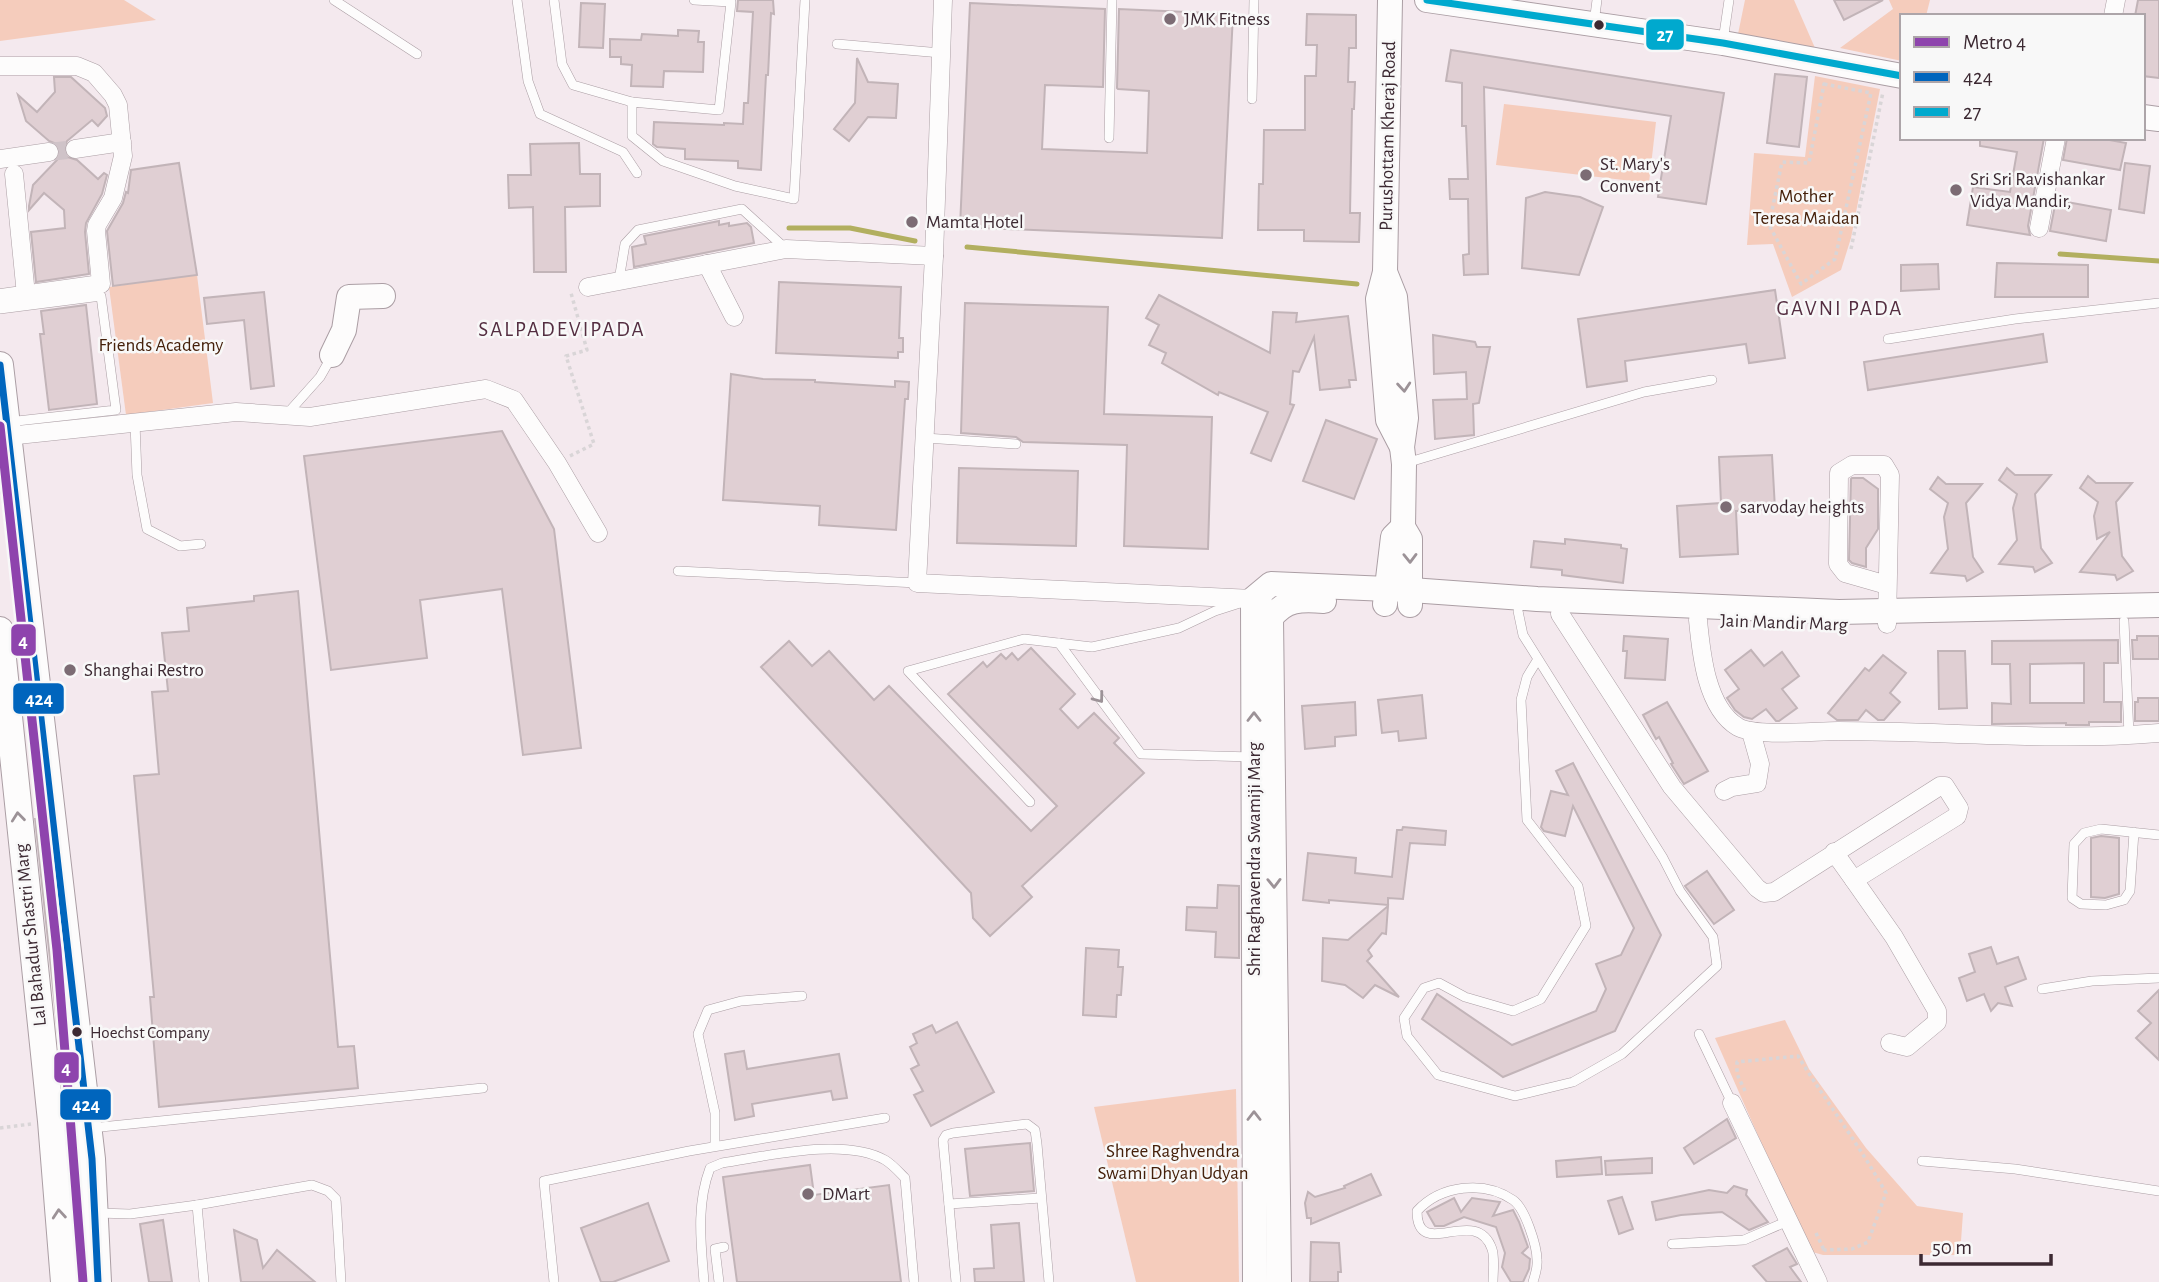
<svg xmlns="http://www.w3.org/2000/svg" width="2159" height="1282" font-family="'Alegreya Sans',sans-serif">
  <rect width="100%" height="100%" fill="#f4e9ee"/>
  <g fill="#f5ccbc">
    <polygon points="0,0 124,0 156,20 0,41"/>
    <polygon points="1745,0 1794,0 1815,48 1738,34"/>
    <polygon points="1889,0 1930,0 1926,16 1902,16 1902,61 1840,48 1893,9"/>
    <polygon points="1815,76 1880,89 1851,238 1841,270 1792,297 1773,244 1747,245 1754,153 1805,157"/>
    <polygon points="1504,104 1656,122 1649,183 1496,165"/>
    <polygon points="197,275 213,403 126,415 109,287"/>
    <polygon points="1785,1020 1809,1069 1866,1148 1917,1206 1963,1213 1960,1255 1823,1255 1809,1251 1715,1038"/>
    <polygon points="1236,1089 1239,1282 1136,1282 1094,1107"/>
  </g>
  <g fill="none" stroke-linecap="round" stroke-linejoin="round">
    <g stroke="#b2af5f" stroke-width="5">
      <polyline points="789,228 850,228 915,241"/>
      <polyline points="967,247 1357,284"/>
      <polyline points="2060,254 2159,261"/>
    </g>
  </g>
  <g fill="#e0cfd3" stroke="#c2b4b8" stroke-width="2" fill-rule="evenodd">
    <polygon points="738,0 773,0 774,14 771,13 768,75 766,75 761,170 738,168 738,161 685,159 685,149 657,147 653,144 654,122 724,125 724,123 743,124 744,103 748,103 753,12 737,11"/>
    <polygon points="1834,0 1883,0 1844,20"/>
    <polygon points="2138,0 2159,0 2159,78 2143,76 2143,16 2135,16"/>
    <polygon points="581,3 605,4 603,48 579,47"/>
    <polygon points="970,3 1105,9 1103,87 1045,85 1042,149 1147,153 1149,91 1118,89 1117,88 1119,9 1233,14 1222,238 960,227"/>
    <polygon points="1307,14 1356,15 1356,48 1349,48 1348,82 1355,82 1354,109 1352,109 1350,213 1360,213 1359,242 1304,241 1304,230 1258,230 1259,184 1263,184 1264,130 1305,130 1305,76 1316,76 1317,45 1306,45"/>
    <polygon points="678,30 699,31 698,42 704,42 703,72 664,71 663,87 631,86 632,65 621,64 621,57 610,57 610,39 641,40 642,34 678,36"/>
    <polygon points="1451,50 1724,93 1706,204 1658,197 1671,116 1484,87 1488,274 1464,275 1463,255 1469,254 1468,199 1450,199 1449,179 1468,179 1466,126 1462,126 1462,83 1446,81"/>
    <polygon points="857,58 868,82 898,84 896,118 868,117 849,141 834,129 855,103"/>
    <polygon points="1775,74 1807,77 1799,147 1767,143"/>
    <polygon points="54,77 71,77 105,108 107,116 98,126 92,120 67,141 64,150 67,157 77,160 98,179 104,173 107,175 102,194 86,223 85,232 89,274 36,282 31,232 65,228 64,210 44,193 29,210 29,206 33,185 57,160 60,151 57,144 49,141 26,121 18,95 37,112 55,92"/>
    <polygon points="1980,138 2044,138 2028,226 2030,235 1967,225 1973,187 2010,192 2017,152 1980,146"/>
    <polygon points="2067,138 2109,138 2109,140 2126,143 2120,170 2063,160"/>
    <polygon points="579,143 580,174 600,174 600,206 565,207 566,272 534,272 533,207 509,208 508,175 531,175 530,144"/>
    <polygon points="179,163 197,275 113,286 107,231 123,203 126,192 128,193 131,170"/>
    <polygon points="2125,163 2150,166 2144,213 2119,209"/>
    <polygon points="1545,192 1580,197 1603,207 1579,275 1522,268 1526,198"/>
    <polygon points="2056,200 2111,210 2106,241 2050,231"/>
    <polygon points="719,221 719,225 729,223 729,226 747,223 751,227 754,243 634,267 632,247 646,244 644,236"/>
    <polygon points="1997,263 2088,265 2088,297 1995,297"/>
    <polygon points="1938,264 1939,289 1901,291 1901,265"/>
    <polygon points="779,282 901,287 899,338 903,338 903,352 898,352 898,358 776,353"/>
    <polygon points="1775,290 1785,358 1749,363 1746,344 1625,361 1627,381 1587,387 1578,319"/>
    <polygon points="264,292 274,386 251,389 244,320 207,324 204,298"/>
    <polygon points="1159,295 1270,353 1273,312 1297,313 1296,322 1348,316 1356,380 1349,380 1350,387 1320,390 1314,337 1299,372 1293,371 1290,404 1294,405 1271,461 1251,453 1268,412 1219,392 1218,395 1162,363 1166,353 1149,345 1159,325 1146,318"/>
    <polygon points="965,303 1108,307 1104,414 1212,417 1208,549 1124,546 1127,445 1023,442 1016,437 961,433"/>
    <polygon points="86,305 97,404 49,410 40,334 44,334 41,311"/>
    <polygon points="2043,334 2047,362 1868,390 1864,362"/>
    <polygon points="1433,335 1475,342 1477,347 1490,347 1479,403 1473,404 1474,435 1435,439 1433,400 1467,399 1466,372 1434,374"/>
    <polygon points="731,374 763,379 815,380 815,382 895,387 895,381 909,382 908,399 905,399 896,530 819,525 820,506 723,500"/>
    <polygon points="1326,420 1377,439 1354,499 1303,481"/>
    <polygon points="502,431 554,529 581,748 523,755 502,589 420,600 427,658 331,670 304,456"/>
    <polygon points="1772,455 1775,509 1736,511 1738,554 1680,557 1677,506 1721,503 1719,457"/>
    <polygon points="959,468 1078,471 1076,546 957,543"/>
    <polygon points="2007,468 2015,475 2051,475 2035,494 2041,548 2052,563 2035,572 2033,567 1999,564 2017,540 2013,508 2017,494 1999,480"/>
    <polygon points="2088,476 2096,483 2132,483 2116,502 2122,556 2133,571 2117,580 2115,575 2080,572 2110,532 2097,539 2094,516 2098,502 2080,488"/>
    <polygon points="1938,477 1946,484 1982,484 1966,503 1973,557 1983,572 1967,581 1965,576 1931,573 1948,549 1944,517 1948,503 1930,489"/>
    <polygon points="1852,478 1863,478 1878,489 1878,529 1866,548 1866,567 1852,563 1849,560 1851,479"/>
    <polygon points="1565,539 1621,545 1621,548 1627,549 1623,583 1562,575 1562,570 1531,567 1534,541 1565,544"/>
    <polygon points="298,591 338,1047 354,1046 358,1088 159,1107 150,997 154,997 134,776 159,774 152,692 168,691 162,633 189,631 187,608 254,601 254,596"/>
    <polygon points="1624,636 1668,639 1665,680 1625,678 1627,651 1623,651"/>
    <polygon points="2137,636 2159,636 2159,659 2133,659 2132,640 2137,640"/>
    <path d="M2118 640V663H2104V702H2121V722H2089V725H2066V723L1992 724V703L2011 704 2010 664H1992V641ZM2084 663V703H2030V664Z"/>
    <polygon points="789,641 812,666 829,651 874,700 889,686 1031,831 1057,806 948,694 983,662 987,667 1001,654 1006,659 1012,653 1018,660 1031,648 1075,694 1060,709 1078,728 1094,713 1119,738 1114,743 1144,773 1022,886 1032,897 990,936 973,918 971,893 761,667"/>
    <polygon points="1751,650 1764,666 1782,652 1799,676 1782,689 1797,708 1779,721 1776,721 1766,709 1752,719 1744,717 1735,710 1727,698 1739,689 1725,670"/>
    <polygon points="1938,651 1965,651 1967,708 1939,709"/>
    <polygon points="1883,655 1906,673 1890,693 1900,702 1884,720 1878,720 1866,710 1858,720 1837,720 1828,713 1865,668 1869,671"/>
    <polygon points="1422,695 1426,738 1399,741 1398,731 1382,733 1378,700"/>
    <polygon points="2138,698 2159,698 2159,721 2135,721 2135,702 2138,702"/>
    <polygon points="1355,702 1356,735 1335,737 1335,746 1305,749 1302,706"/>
    <polygon points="1667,702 1708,771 1684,784 1671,764 1673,763 1659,737 1656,739 1643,715"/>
    <polygon points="1573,763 1661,935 1615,1031 1503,1077 1422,1019 1437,994 1512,1045 1596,1011 1606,989 1596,964 1621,955 1634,928 1573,806 1565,836 1544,831 1541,827 1551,791 1568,795 1556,771"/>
    <polygon points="35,818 76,1160 81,1262 78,1263 67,1119"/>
    <polygon points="1403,827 1446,831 1445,845 1410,843 1403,899 1388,898 1388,905 1329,900 1329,903 1303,900 1308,853 1356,858 1355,873 1392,877 1397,830 1402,830"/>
    <polygon points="2101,836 2119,838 2119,894 2105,898 2091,897 2091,838"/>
    <polygon points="1707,871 1734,910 1714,924 1685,886"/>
    <polygon points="1218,885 1239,886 1239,958 1215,957 1216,932 1186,930 1187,907 1217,908"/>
    <polygon points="1388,906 1386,934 1382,933 1368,950 1372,956 1367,961 1399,997 1375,985 1363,998 1345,985 1322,981 1323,938 1348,940"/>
    <polygon points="1991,947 1997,964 2018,957 2026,979 2005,987 2012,1006 1998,1003 1991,1011 1984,994 1967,1001 1959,978 1975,972 1969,954"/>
    <polygon points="1086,948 1119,950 1118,967 1123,967 1121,995 1117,995 1116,1017 1083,1015"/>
    <polygon points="2159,990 2159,1060 2136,1038 2151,1023 2138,1011"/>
    <polygon points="957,1022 994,1092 931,1126 914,1095 923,1091 911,1069 919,1065 910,1047 917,1043 913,1034 932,1025 936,1033"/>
    <polygon points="744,1051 747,1069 839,1054 847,1098 833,1100 831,1091 752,1104 754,1116 735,1120 725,1054"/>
    <polygon points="1727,1119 1736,1138 1694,1164 1684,1148"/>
    <polygon points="1030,1143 1034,1191 970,1196 965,1149"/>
    <polygon points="1601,1157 1602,1174 1557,1177 1556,1161"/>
    <polygon points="1652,1158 1652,1173 1606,1175 1605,1161"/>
    <polygon points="810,1165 814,1195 889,1185 901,1282 737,1282 723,1177"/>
    <polygon points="1371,1174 1381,1195 1311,1224 1311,1218 1307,1218 1305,1203 1308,1192 1315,1197 1345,1188 1344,1186"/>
    <polygon points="1734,1186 1747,1190 1746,1195 1768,1222 1749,1230 1722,1212 1681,1215 1656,1220 1652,1202 1709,1190 1727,1193"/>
    <polygon points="1622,1197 1633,1229 1619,1234 1608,1201"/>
    <polygon points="1454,1198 1461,1212 1472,1198 1500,1202 1493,1216 1513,1210 1519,1222 1528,1247 1522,1253 1530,1259 1529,1269 1523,1282 1511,1282 1502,1267 1505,1253 1496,1227 1464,1217 1444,1226 1435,1226 1427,1212"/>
    <polygon points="648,1203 669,1261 613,1282 601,1282 581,1228"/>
    <polygon points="163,1220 172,1282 149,1282 140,1224"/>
    <polygon points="1019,1223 1024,1282 975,1282 974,1269 994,1268 991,1225"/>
    <polygon points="234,1230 257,1240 263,1268 277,1250 315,1282 241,1282"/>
    <polygon points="1311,1242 1339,1243 1341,1272 1338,1272 1338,1282 1310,1282"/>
    <polygon points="1787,1248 1797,1264 1790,1267 1801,1282 1767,1282 1753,1266"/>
  </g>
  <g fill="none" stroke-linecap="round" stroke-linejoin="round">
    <polyline stroke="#cfc3c8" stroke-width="18" stroke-dasharray="18 9" stroke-linecap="butt" points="49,152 75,149"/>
    <g stroke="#ab9ea4" stroke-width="10">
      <g id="lane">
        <polyline points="334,0 417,54"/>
        <polyline points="517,0 528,81 540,114 623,152 637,173"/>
        <polyline points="554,0 562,64 573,85 632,102"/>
        <polyline points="694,0 731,2 719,110 632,102 632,136 663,161 735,186 794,199 805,0"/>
        <polyline points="1594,23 1597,0"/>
        <polyline points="1723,41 1729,0"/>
        <polyline points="837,44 941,53"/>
        <polyline points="1252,99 1254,0"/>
        <polyline points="1109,138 1112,0"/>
        <polyline points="619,280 625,244 638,230 742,209 785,248"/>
        <polyline points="0,309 101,296 116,410 8,422"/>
        <polyline points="1888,339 2015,319 2159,303"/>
        <polyline points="287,414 320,377 332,356"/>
        <polyline points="135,423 137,475 147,529 180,546 201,544"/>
        <polyline points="925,438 1016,444"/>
        <polyline points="1406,463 1644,392 1712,380"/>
        <polyline points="678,571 917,583"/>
        <polyline points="1518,611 1523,635 1663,858 1680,891 1713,937 1717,966 1622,1054 1573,1082 1515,1096 1438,1075 1407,1036 1404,1018 1424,988 1439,983 1465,997 1513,1011 1541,999 1586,926 1578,886 1527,820 1521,700 1527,677 1538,659"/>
        <polyline points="2124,621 2129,735"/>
        <polyline points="1059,643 1141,754 1253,757"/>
        <polyline points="1030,802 908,671 1024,639 1092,647 1179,628 1215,611 1240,603"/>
        <polyline points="2134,832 2130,891 2124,900 2106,905 2081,904 2072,898 2074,844 2084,833 2101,829 2159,835"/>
        <polyline points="2042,989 2092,981 2159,978"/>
        <polyline points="1699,1034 1732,1103"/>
        <polyline points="91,1128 483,1088"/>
        <polyline points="715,1146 715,1113 698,1034 708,1010 741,1001 802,996"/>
        <polyline points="1922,1161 2015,1169 2159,1191"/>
        <polyline points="949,1204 1041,1198"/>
        <polyline points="197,1205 312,1185 328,1191 336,1199 341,1282"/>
        <polyline points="98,1213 130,1214 197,1205 204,1282"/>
        <polyline points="1672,1244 1744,1240 1788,1221"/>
        <polyline points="554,1282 544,1181 689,1151 885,1118"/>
        <path d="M704 1282C701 1243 696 1205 710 1168L722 1163C768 1156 844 1137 885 1160 892 1164 899 1172 905 1178L914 1282"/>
        <polyline points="719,1282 715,1249 724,1247"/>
        <polyline points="956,1282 943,1140 946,1135 953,1133 1027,1124 1035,1130 1037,1144 1049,1282"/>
        <path d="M1493 1282C1493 1272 1495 1258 1492 1249 1476 1203 1417 1263 1417 1211 1441 1185 1484 1180 1513 1200 1525 1208 1537 1246 1537 1260 1538 1267 1535 1275 1533 1282"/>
      </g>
    </g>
    <g stroke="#ab9ea4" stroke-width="19">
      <g id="street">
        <polyline points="943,0 934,256 917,583 1253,599 1263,602"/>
        <polyline points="2113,16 2116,0"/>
        <polyline points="0,66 77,66 94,73 113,95 118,105 123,156 113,198 97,225 96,231 101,284 0,298"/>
        <polyline points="75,149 122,142"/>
        <polyline points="0,159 49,152"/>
        <polyline points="14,174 26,295"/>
        <polyline points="2039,228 2056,138"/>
        <polyline points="707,264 734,317"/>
        <polyline points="588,287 786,249 934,256"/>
        <polyline points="8,436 236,412 310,417 486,389 514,400 557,463 598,533"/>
        <polyline points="1560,614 1672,787 1757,888 1764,893 1774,892 1940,786 1945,786 1959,808 1957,816 1854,880 1834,852"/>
        <path d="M1698 620C1701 652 1706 708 1738 727 1756 737 1815 731 1838 731 1944 731 2054 742 2159 733"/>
        <polyline points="1887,624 1890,475 1884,465 1852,465 1839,473 1838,564 1845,573 1887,585"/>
        <polyline points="1724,791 1732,787 1757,783 1760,764 1751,732"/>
        <polyline points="1854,880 1894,937 1937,1011 1937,1022 1907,1047 1890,1043"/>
        <polyline points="1732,1103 1818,1282"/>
      </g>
    </g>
    <g stroke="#ab9ea4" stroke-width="26">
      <g id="secondary">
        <polyline points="1390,0 1385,272 1378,299 1388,420 1402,447"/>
        <polyline points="1427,0 1723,43 1902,76"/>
        <polyline points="2143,117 2159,119"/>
        <polyline points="1385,272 1395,297 1406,418 1402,447 1404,464 1403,527 1410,539 1410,605"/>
        <polyline points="332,355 344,330 349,297 383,296"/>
        <polyline points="1385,604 1393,537 1403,527"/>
        <polyline points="1255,1282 1253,599 1271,584 1411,590 1537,599 1839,612 2159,605"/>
        <path d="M1279 1282 1271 618C1285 599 1301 599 1324 601"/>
      </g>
    </g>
    <g stroke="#ab9ea4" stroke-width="28">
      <g id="primary">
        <polyline points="0,365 92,1159 98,1282"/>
        <polyline points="0,630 51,1121 64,1282"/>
      </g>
    </g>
    <g stroke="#d9d5d7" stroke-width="3.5" stroke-dasharray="3.5 3.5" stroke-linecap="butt">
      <polygon points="1824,84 1871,93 1835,259 1801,284 1769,225 1782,162 1809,163"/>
      <polyline points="1851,249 1883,92"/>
      <polyline points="570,456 594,444 566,356 587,350 571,293"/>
      <path d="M1745 1091 1737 1074V1062L1798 1056C1827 1103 1860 1146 1886 1193L1868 1242 1852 1249 1824 1250 1823 1254"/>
      <polyline points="0,1128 31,1124"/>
      <polyline points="1816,1233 1824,1250"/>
    </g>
    <use href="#lane" stroke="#fdfcfc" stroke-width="9"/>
    <use href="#street" stroke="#fdfcfc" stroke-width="18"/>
    <use href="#secondary" stroke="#fdfcfc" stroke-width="24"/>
    <use href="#primary" stroke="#fdfcfc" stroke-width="26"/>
    <g stroke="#f8f8f8" stroke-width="12">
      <polyline id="bus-1" points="0,365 92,1159 98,1282"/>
    </g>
    <g stroke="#f8f8f8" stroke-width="12">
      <polyline id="bus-2" points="1427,0 1723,43 1902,76"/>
    </g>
    <use href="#bus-1" stroke="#0065bd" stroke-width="7"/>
    <use href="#bus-2" stroke="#00a9ce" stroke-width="7"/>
    <g stroke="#f8f8f8" stroke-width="14">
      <polyline id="metro-1" points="0,426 57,950 83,1282"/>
    </g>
    <use href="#metro-1" stroke="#8e44ad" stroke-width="9"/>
  </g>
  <defs><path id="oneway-chevron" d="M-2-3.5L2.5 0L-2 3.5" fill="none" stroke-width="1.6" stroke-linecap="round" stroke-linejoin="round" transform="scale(1.75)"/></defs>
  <g stroke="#9c9297">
    <use href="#oneway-chevron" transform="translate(1404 387) rotate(85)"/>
    <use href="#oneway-chevron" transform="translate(1410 558) rotate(89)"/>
    <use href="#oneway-chevron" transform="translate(1099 698) rotate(53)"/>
    <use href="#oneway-chevron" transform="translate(1254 717) rotate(-90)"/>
    <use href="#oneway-chevron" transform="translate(18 817) rotate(-96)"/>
    <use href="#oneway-chevron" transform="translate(1274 883) rotate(89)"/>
    <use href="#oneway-chevron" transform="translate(1254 1116) rotate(-90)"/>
    <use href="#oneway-chevron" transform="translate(59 1214) rotate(-95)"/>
  </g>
  <g fill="#7c6c74" stroke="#f8f8f8" stroke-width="2.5">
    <circle cx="1170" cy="19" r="7"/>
    <circle cx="1586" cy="175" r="7"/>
    <circle cx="1956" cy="190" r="7"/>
    <circle cx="912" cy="222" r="7"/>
    <circle cx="1726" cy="507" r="7"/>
    <circle cx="70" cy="670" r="7"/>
    <circle cx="808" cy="1194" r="7"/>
  </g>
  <g fill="#3c2932" stroke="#f8f8f8" stroke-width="2.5">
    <circle cx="1599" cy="25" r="6"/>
    <circle cx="77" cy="1032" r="6"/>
  </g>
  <g text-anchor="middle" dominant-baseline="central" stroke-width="5" stroke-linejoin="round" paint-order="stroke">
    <g font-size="17" fill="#3c2932" stroke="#f8f8f8" text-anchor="start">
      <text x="90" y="1032">Hoechst Company</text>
    </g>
    <g font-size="19" fill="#3c2932" stroke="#f8f8f8" text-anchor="start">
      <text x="1184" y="19">JMK Fitness</text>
      <text x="1600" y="164">St. Mary's<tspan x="1600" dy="22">Convent</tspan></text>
      <text x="1970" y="179">Sri Sri Ravishankar<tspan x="1970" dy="22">Vidya Mandir,</tspan></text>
      <text x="926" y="222">Mamta Hotel</text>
      <text x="1740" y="507">sarvoday heights</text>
      <text x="84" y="670">Shanghai Restro</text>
      <text x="822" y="1194">DMart</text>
    </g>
    <g font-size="19" fill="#3c2932" stroke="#f8f8f8">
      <text transform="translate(1388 136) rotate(-89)">Purushottam Kheraj Road</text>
      <text transform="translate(1784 623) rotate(2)">Jain Mandir Marg</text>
      <text transform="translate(1254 859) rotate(-90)">Shri Raghavendra Swamiji Marg</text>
      <text transform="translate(31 935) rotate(-96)">Lal Bahadur Shastri Marg</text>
    </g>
    <g font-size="19" fill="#45200a" stroke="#f8f8f8">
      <text x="1806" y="196">Mother<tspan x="1806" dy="22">Teresa Maidan</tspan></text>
      <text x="161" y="345">Friends Academy</text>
      <text x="1173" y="1151">Shree Raghvendra<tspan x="1173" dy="22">Swami Dhyan Udyan</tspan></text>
    </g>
    <g font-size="21" letter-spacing="2" fill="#542e41" stroke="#f8f8f8">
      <text x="1840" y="308">GAVNI PADA</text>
      <text x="562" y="329">SALPADEVIPADA</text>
    </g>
  </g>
  <g stroke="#f8f8f8" stroke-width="2.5">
    <rect x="1645" y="18" width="40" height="33" rx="7" fill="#00a9ce"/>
    <rect x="10" y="623" width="27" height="34" rx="7" fill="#8e44ad"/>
    <rect x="12" y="682" width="53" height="33" rx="7" fill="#0065bd"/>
    <rect x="53" y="1051" width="27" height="33" rx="7" fill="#8e44ad"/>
    <rect x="59" y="1088" width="53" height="33" rx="7" fill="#0065bd"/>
  </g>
  <g font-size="19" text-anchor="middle" font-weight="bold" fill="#fff">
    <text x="1665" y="41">27</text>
    <text x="23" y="647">4</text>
    <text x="39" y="705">424</text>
    <text x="66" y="1074">4</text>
    <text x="86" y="1111">424</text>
  </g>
  <rect x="1900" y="14" width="245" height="126" fill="#f8f8f8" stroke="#ada5a9" stroke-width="2"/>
  <rect x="1914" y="37" width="35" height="10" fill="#8e44ad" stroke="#ada5a9" stroke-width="2"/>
  <text x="1963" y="49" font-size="21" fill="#3c2932">Metro 4</text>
  <rect x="1914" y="72" width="35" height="10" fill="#0065bd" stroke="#ada5a9" stroke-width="2"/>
  <text x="1963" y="84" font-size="21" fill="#3c2932">424</text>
  <rect x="1914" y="107" width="35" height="10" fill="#00a9ce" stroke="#ada5a9" stroke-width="2"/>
  <text x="1963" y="119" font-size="21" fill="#3c2932">27</text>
  <path d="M1921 1254v10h130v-10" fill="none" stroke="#3c2932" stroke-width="3.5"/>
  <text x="1932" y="1254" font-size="21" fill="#3c2932" stroke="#f8f8f8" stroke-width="5" paint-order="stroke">50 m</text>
</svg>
